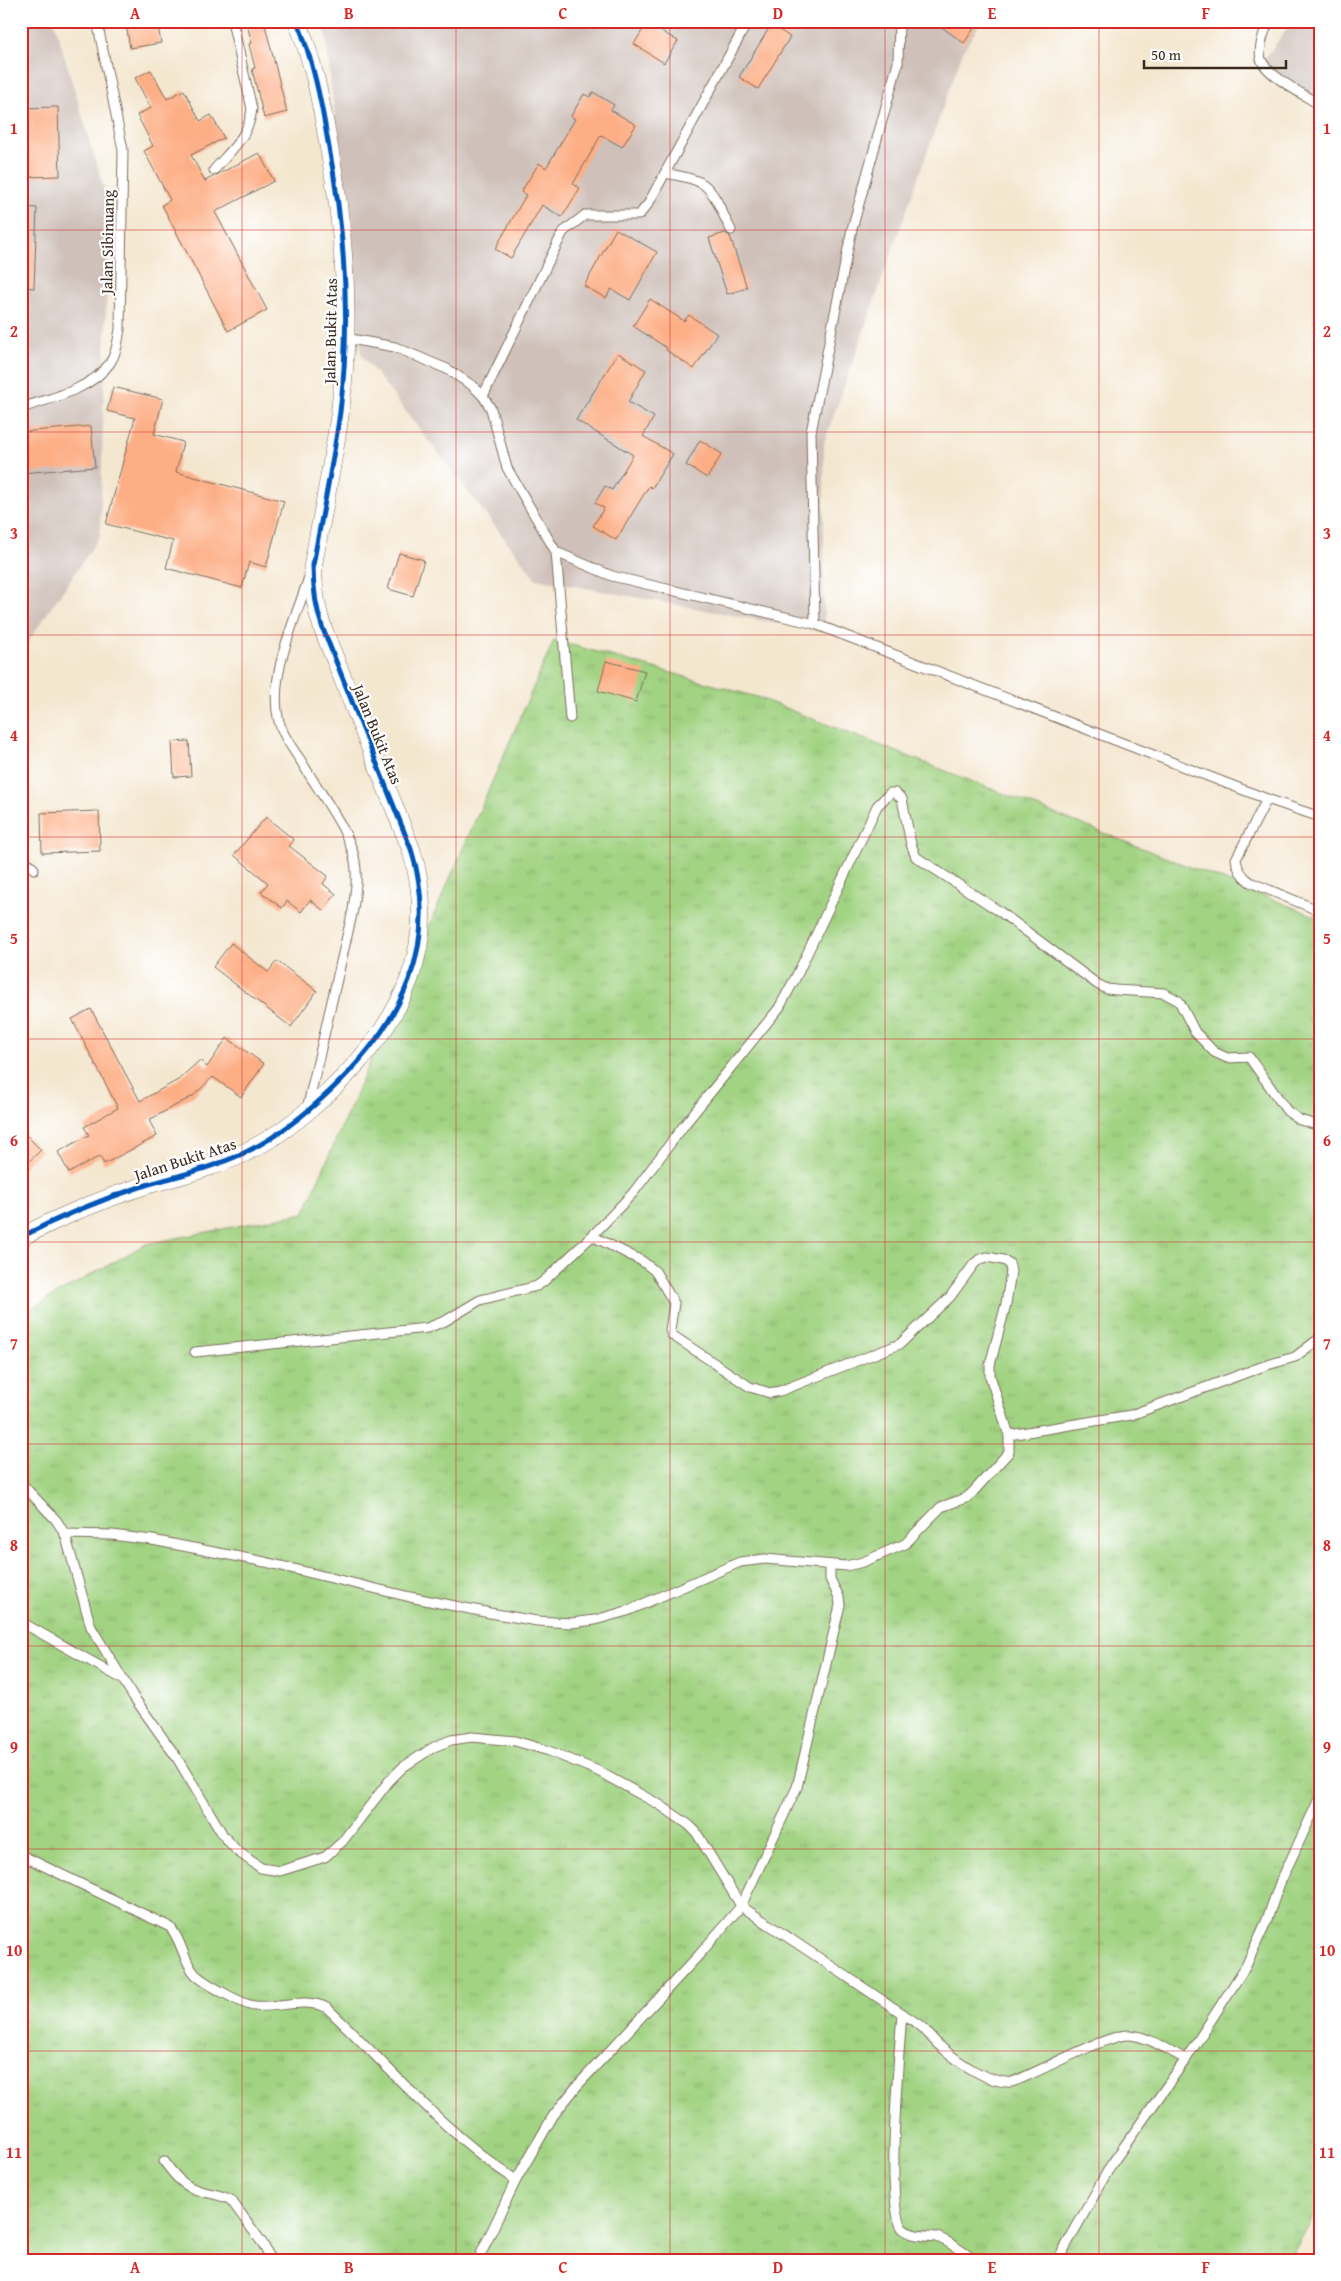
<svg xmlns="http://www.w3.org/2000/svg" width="1341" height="2281" font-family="'Gentium Book Plus',serif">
  <defs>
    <pattern id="grass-tufts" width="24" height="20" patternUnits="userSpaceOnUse" patternTransform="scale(1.25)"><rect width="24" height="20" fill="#a1d382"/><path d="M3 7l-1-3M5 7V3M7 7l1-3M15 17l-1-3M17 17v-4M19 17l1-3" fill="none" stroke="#8cb570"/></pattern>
  </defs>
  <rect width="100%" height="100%" fill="#fff"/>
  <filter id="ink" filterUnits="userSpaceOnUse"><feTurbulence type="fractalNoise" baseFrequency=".02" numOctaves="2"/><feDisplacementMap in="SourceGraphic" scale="10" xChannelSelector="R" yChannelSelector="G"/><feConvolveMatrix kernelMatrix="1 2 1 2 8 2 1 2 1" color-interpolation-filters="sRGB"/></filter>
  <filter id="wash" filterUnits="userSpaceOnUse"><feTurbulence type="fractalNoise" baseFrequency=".0096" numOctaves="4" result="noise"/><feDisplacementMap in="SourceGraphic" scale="20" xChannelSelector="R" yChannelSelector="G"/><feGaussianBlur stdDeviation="1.12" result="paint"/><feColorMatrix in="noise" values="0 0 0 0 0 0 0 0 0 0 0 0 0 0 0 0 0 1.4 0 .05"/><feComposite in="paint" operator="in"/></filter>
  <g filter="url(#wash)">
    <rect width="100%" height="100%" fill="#f4e7d0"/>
    <g fill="#cfc1ba">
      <polygon points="21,21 54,21 109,206 100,536 21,652"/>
      <polygon points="324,21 982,21 963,51 824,443 824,632 536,579 361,354"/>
      <polygon points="1292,21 1320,21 1320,108 1259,68"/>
    </g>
    <polygon fill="url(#grass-tufts)" stroke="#6e7e50" points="554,640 757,697 1320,918 1320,2205 1289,2260 21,2260 21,1314 146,1244 304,1213"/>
    <g id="blocks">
      <g fill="#fdae85">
        <polygon points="141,21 157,21 161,43 130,48 126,24"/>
        <polygon points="246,21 264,21 287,112 264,118 252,69 255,68 249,44 252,43"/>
        <polygon points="933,21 979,21 964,43"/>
        <polygon points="647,23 678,41 664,63 634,44"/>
        <polygon points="771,25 790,37 758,89 739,77"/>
        <polygon points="151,70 167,99 184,90 200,121 211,115 224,138 191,155 205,181 259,153 274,181 215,212 267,310 228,331 162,205 170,200 144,151 153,146 137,115 151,108 135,78"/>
        <polygon points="593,92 614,105 611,110 636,125 622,147 601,135 573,184 580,188 562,217 542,205 511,258 495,249 526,195 521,192 539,163 546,168 575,119 571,116 584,94 590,97"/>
        <polygon points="58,107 60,176 21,177 21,108"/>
        <polygon points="21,207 37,208 34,288 21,287"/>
        <polygon points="616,229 657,252 630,300 611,289 606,298 584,286"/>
        <polygon points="725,233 730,236 747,288 727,294 709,238"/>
        <polygon points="650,299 684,321 689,315 717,334 694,369 666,350 667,348 633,326"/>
        <polygon points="618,353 646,370 628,402 654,417 643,436 673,454 652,488 649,486 616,540 593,526 604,508 595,503 605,486 612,490 633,455 576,420"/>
        <polygon points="113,387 163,399 154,434 183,442 176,472 284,501 266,567 249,562 242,588 166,568 173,541 106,524 135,418 107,411"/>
        <polygon points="91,426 95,467 21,473 21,432"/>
        <polygon points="700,440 722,454 707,478 686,465"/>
        <polygon points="399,553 424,560 413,596 388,589"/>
        <polygon points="606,661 645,671 636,702 598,691"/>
        <polygon points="189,741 191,776 174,777 172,742"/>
        <polygon points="99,811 100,851 42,853 41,813"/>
        <polygon points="266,817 294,840 289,846 328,876 323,884 336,894 323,910 310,900 301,912 287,901 282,908 261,892 268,883 234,855"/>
        <polygon points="231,943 268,972 277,961 317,991 291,1027 213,967"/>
        <polygon points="91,1009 140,1101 178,1080 200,1060 207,1067 227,1038 264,1064 241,1097 213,1077 193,1096 149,1120 157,1136 104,1164 100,1156 69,1173 58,1152 89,1135 84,1127 118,1108 72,1019"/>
        <polygon points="21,1130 41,1150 21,1169"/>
      </g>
    </g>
  </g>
  <g filter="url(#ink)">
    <use href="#blocks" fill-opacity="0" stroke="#7c6c5c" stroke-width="1"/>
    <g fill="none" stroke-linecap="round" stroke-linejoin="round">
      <g stroke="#7c6c5c" stroke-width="11">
        <g id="service">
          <path d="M1270 21C1264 30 1258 48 1261 59 1266 75 1306 96 1320 105"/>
          <path d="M214 170C231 150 249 136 252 109L232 21"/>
          <path d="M665 173C677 176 692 177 703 184 716 193 723 216 731 230"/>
          <polyline points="345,338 395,347 447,369 473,386 483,396 491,409 507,468 556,552 612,576 815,624 1267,799 1320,817"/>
          <polyline points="483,396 563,232 585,215 639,215 648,204 748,21"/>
          <path d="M21 408C51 398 91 390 110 363 117 353 118 340 120 329L123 150 97 21"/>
          <polyline points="556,552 570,718"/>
          <polyline points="815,624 811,432 852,229 898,63 899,21"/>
          <path d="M1267 799 1236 859C1237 869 1242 876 1250 882L1320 911"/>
          <polyline points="21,856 34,869"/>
          <path d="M307 1109 353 910C355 894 358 878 355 861 350 831 317 789 301 761 292 748 281 733 278 717 269 674 296 618 309 577"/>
          <polyline points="195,1352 427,1328 445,1321 480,1300 537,1286 544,1281 592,1236 633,1193 685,1124 779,1008 797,975 877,806 890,793 895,793 902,799 911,844 916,857 999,911 1097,984 1107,989 1116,990 1164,993 1179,1001 1195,1032 1214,1052 1227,1058 1249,1057 1287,1111 1300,1120 1320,1126"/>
          <polyline points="1009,1435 1131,1415 1264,1366 1295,1357 1320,1338"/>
          <path d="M21 1483 56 1520 65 1534 91 1627 133 1696 177 1758 223 1835 237 1851 261 1868 280 1871 325 1857 342 1842 389 1781 403 1767 434 1747 451 1740 472 1737 515 1741 549 1751 596 1770 660 1805 689 1825 696 1832 741 1906 918 2024C927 2030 932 2040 940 2046 958 2062 989 2084 1012 2082 1038 2073 1109 2033 1130 2035 1150 2037 1169 2051 1186 2059"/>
          <polyline points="65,1534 112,1535 152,1540 265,1562 410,1597 490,1613 537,1621 571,1623 595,1620 627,1611 740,1562 765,1559 846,1566 863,1562 905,1544 941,1507 966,1498 972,1493 1009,1452 1009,1435 990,1376 990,1365 1006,1304 1011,1271 1009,1263 1003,1260 987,1257 980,1259 974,1264 950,1297 900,1344 780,1391 770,1393 750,1387 672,1335 670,1330 674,1303 655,1271 642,1261 592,1236"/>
          <polyline points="21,1622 119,1677"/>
          <path d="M21 1855 170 1927C182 1940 183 1961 195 1974 204 1983 243 2005 255 2006 278 2008 306 1997 327 2008 389 2066 445 2134 516 2180"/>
          <path d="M902 2013C900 2045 884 2211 903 2229 912 2237 925 2235 936 2237 949 2240 963 2253 975 2260"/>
          <path d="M164 2161C173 2174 182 2185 197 2190 209 2194 220 2194 231 2200L263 2244 271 2260"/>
          <polyline points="478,2260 516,2180 553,2116 577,2086 699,1955 741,1906 797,1787 840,1605 839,1597 830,1579 830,1565"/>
          <polyline points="1058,2260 1111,2165 1186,2059 1246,1966 1266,1922 1280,1883 1320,1797"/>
        </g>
      </g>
      <g stroke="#7c6c5c" stroke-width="19">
        <path id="minor" d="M21 1237C61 1216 100 1200 143 1186 177 1176 212 1168 244 1153 278 1137 306 1114 332 1089 402 1022 441 945 411 849L323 629C315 607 313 588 313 565 322 515 333 464 340 412 351 322 345 231 328 142 321 101 313 60 297 21"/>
      </g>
      <use href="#service" stroke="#fff" stroke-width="9"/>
      <use href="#minor" stroke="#fff" stroke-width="18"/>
      <g stroke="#fff" stroke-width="8">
        <path id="cycleway" d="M21 1237C61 1216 100 1200 143 1186 177 1176 212 1168 244 1153 278 1137 306 1114 332 1089 402 1022 441 945 411 849L323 629C315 607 313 588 313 565 322 515 333 464 340 412 351 322 345 231 328 142 321 101 313 60 297 21"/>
      </g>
      <use href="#cycleway" stroke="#0057b8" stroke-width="5"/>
    </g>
  </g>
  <path fill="none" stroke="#d62828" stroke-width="1" stroke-opacity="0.55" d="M242 21V2260M456 21V2260M670 21V2260M885 21V2260M1099 21V2260M21 230H1320M21 432H1320M21 635H1320M21 837H1320M21 1039H1320M21 1242H1320M21 1444H1320M21 1646H1320M21 1849H1320M21 2051H1320"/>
  <g text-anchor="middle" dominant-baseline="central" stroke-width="4.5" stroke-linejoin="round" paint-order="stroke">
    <g font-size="16" fill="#3b2a1e" stroke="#fff">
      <text transform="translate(107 242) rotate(-89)">Jalan Sibinuang</text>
      <text transform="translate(330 331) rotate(-89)">Jalan Bukit Atas</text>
      <text transform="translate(378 734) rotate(68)">Jalan Bukit Atas</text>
      <text transform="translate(185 1159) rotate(-18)">Jalan Bukit Atas</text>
    </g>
  </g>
  <rect width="1341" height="2281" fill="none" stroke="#fff" stroke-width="55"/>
  <path d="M1144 60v8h142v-8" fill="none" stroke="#3b2a1e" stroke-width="2.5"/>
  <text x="1151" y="60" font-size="15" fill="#3b2a1e" stroke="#ffffff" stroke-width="4" paint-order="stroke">50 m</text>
  <rect x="28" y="28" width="1286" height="2226" fill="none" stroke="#d62828" stroke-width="2"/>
  <g font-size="16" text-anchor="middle" font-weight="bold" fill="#d62828">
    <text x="135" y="19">A</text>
    <text x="349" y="19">B</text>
    <text x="563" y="19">C</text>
    <text x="778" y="19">D</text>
    <text x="992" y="19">E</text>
    <text x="1206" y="19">F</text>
    <text x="14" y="134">1</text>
    <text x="1327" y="134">1</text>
    <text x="14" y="337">2</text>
    <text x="1327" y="337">2</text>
    <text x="14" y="539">3</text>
    <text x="1327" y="539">3</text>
    <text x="14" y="741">4</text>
    <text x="1327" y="741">4</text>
    <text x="14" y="944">5</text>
    <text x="1327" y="944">5</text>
    <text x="14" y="1146">6</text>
    <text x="1327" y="1146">6</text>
    <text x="14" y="1349">7</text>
    <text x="1327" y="1349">7</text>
    <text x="14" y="1551">8</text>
    <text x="1327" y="1551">8</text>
    <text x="14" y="1753">9</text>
    <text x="1327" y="1753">9</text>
    <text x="14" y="1956">10</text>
    <text x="1327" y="1956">10</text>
    <text x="14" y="2158">11</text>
    <text x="1327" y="2158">11</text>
    <text x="135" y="2273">A</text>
    <text x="349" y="2273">B</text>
    <text x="563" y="2273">C</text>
    <text x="778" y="2273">D</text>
    <text x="992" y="2273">E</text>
    <text x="1206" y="2273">F</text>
  </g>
</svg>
